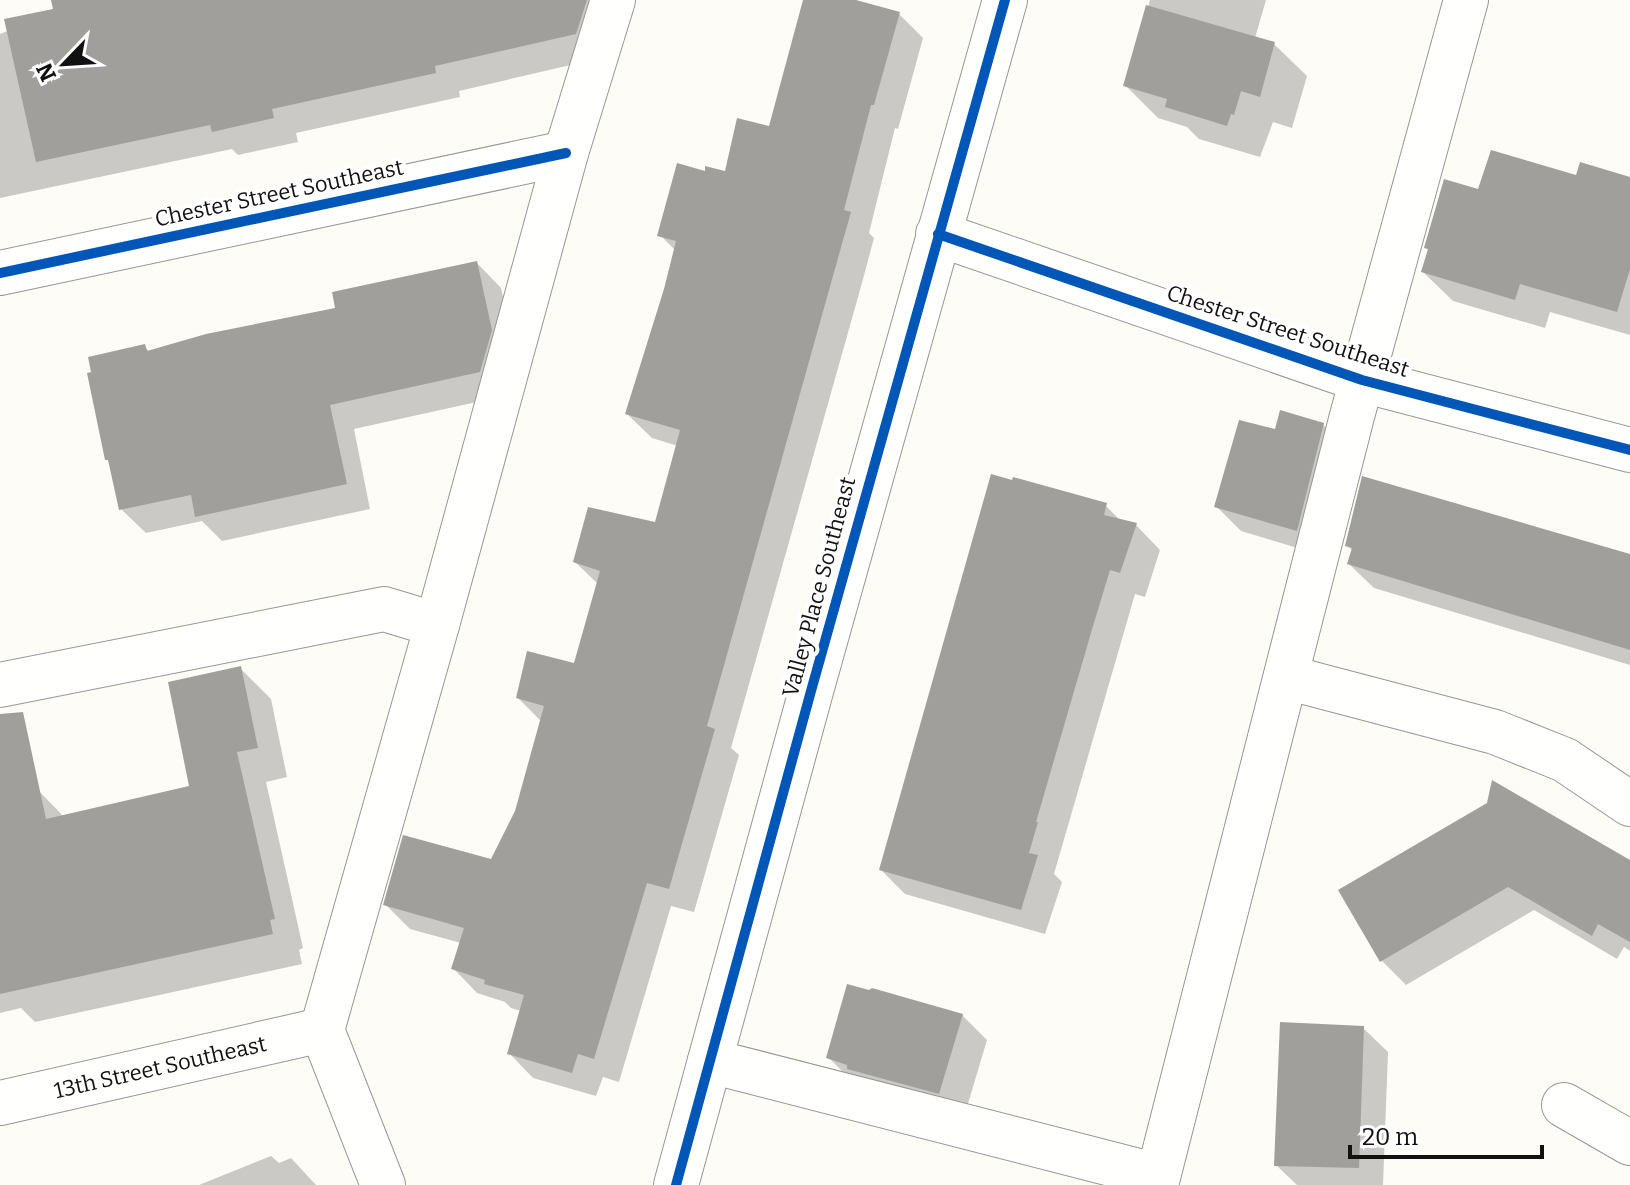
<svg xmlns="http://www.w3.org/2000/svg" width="1630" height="1185" font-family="Bitter,serif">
  <rect width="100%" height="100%" fill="#fdfcf7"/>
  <g fill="#0003">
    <polygon points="53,0 615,0 601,58 459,91 460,97 296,133 298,142 238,155 232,149 0,198 0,34 56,11"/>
    <polygon points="804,0 849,0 899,14 923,38 898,129 895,128 869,233 874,238 862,283 731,748 739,755 694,912 671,906 619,1082 603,1077 596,1096 533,1078 509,1053 521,1011 511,1008 505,1002 477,993 453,968 461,943 410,929 386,905 492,862 517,812 542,722 518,698 576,665 598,584 575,562 656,524 678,446 652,438 627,414 676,251 660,235 707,173 726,174 770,129"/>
    <polygon points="1150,0 1266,0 1255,38 1274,44 1307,76 1292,128 1273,122 1260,157 1199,139 1187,127 1158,118 1126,86"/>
    <polygon points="1577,177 1630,179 1630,335 1550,312 1545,328 1453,301 1423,272 1429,251 1426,247 1480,191"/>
    <polygon points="477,263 501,288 516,355 504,396 354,429 370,509 222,541 202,521 146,533 121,509 111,463 107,459 145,347 150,352 338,309"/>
    <polygon points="1323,425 1348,449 1321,555 1241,531 1216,506 1276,432"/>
    <polygon points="1105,505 1122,522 1136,525 1160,550 1145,597 1135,594 1054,874 1062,882 1045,934 905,894 881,870"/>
    <polygon points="1347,545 1630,556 1630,665 1374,588 1349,564 1353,551"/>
    <polygon points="241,669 271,699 287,777 266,782 303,948 299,950 302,964 35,1022 21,1008 0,1013 0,799 39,791 64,817 192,788"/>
    <polygon points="1489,805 1630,862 1630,951 1624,947 1617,959 1534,910 1406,985 1382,961"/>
    <polygon points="962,1015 987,1040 964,1117 853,1082 828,1057"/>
    <polygon points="1363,1028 1388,1052 1383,1185 1297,1185 1276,1165"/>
    <polygon points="271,1156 279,1163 291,1158 316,1185 199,1185"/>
  </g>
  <g fill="#a19f9c">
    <polygon points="51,0 587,0 576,34 435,66 436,73 272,109 274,118 212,132 210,125 36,162 4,19 53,9"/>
    <polygon points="803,0 856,0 900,12 874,105 871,105 844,210 851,212 838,258 707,726 715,729 669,889 647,883 594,1059 578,1054 572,1073 507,1054 524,995 484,984 485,980 451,969 464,928 383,905 403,835 491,859 515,811 544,706 516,698 527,651 574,663 600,571 573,562 588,507 655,522 680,430 625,414 664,289 676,241 657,236 677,163 705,171 705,166 725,171 737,118 769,126"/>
    <polygon points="1146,5 1275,42 1260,97 1241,91 1234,115 1231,114 1227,126 1165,107 1167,99 1123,86"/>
    <polygon points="1491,150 1576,175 1580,162 1630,177 1630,269 1617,312 1520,284 1515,300 1421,272 1428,249 1424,248 1444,179 1478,189"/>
    <polygon points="477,261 492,330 480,372 330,405 347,484 195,517 191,495 119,510 108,460 105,460 87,373 91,372 88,357 145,344 147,351 206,334 335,308 332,292"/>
    <polygon points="1280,410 1324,423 1297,531 1214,507 1239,420 1275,429"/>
    <polygon points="991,474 1012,480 1013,477 1107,503 1104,515 1137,523 1120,573 1110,570 1093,626 1036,822 1038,822 1029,853 1038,855 1021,910 879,870"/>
    <polygon points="1362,476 1630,554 1630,650 1347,564 1352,548 1345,546"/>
    <polygon points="241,666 258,748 237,752 275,919 270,920 273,934 0,994 0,714 23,712 46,819 189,786 168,682"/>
    <polygon points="1492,780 1630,860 1630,942 1598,924 1592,936 1508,887 1380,962 1338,890 1487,803"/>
    <polygon points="847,984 869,990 872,988 963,1014 939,1094 847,1069 847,1065 826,1058"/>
    <polygon points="1280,1022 1364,1026 1359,1168 1274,1166"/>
  </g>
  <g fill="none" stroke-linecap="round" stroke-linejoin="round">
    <g stroke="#979795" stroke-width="46">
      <g id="minor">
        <polyline points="938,234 1362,380 1630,450"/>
        <polyline points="0,273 566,153"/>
        <polyline points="1286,677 1495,732 1565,760 1630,804"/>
        <polyline points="0,685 384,609 437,625"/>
        <polyline points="322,1030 437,625 566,153 613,0"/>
        <polyline points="322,1030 383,1185"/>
        <polyline points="710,1061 1158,1176"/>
        <path id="s1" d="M0 1103 322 1030"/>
        <polyline points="1564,1105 1630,1143"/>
        <polyline points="676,1185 811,691 1005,0"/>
        <polyline points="1156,1185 1352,416 1466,0"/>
      </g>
    </g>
    <use href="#minor" stroke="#fffffe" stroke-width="44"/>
    <g stroke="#fff" stroke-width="15">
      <g id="cycleway">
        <polyline points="938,234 1362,380 1630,450"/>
        <polyline points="0,273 566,153"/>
        <polyline points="676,1185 811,691 1005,0"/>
      </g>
    </g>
    <use href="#cycleway" stroke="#0057b8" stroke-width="10"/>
  </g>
  <g text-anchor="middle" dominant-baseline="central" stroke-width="8" stroke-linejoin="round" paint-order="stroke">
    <g font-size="22" fill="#111" stroke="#fff">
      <text transform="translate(279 193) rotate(-12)">Chester Street Southeast</text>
      <text transform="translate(1288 331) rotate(18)">Chester Street Southeast</text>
      <text transform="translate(819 587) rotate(-75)">Valley Place Southeast</text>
      <text stroke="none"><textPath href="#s1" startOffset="164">13th Street Southeast</textPath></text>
    </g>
  </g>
  <g transform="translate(64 64) rotate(245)" stroke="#ffffff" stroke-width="6" paint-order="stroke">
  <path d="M0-6L14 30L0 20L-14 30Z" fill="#111111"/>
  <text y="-12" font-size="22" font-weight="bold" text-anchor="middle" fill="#111111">N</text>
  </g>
  <path d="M1350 1145v12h192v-12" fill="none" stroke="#111111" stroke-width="4"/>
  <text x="1362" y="1145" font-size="24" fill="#111111" stroke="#ffffff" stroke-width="6" paint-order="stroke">20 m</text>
</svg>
